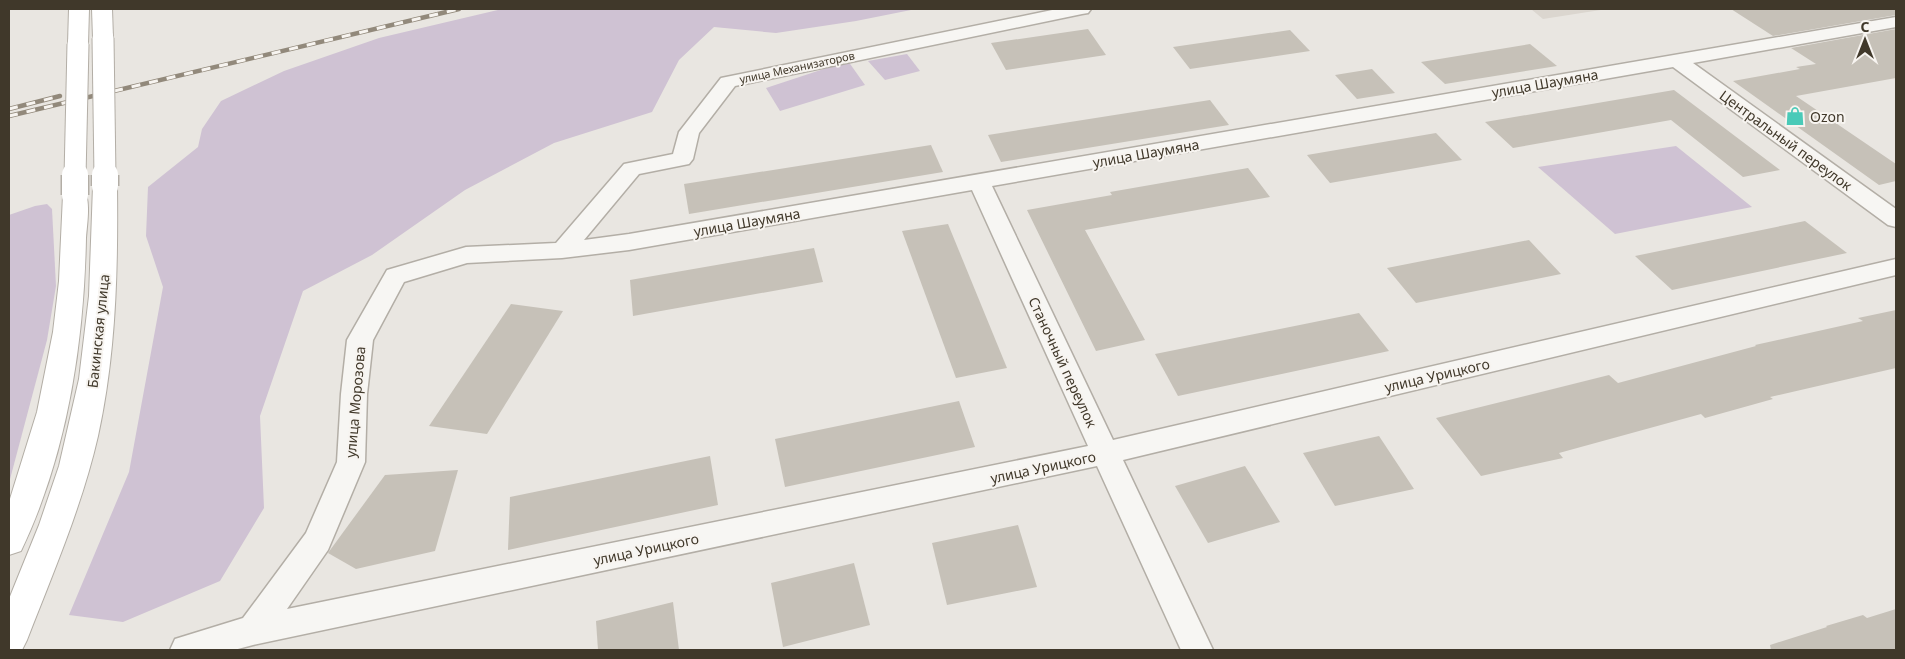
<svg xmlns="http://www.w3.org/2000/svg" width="1905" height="659" font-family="'Noto Sans',sans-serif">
  <rect width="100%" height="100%" fill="#e9e6e1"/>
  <polygon fill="#dbd6cf" points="1531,9 1607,9 1543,19"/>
  <g fill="#cfc2d3">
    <polygon points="502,9 916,9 856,21 776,33 714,27 679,60 652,112 554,143 465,190 372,255 303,291 260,416 264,508 220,581 123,622 69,615 129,472 163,287 146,236 148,187 198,147 202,129 221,101 284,71 379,38"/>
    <polygon points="907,54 920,71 885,80 868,61"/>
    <polygon points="848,61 865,85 780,111 766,88"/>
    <polygon points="1676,146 1752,207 1615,234 1538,167"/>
    <polygon points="47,204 52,209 56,286 47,340 9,483 9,215 35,206"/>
  </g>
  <g fill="#c6c1b8">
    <polygon points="1731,9 1896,9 1896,15 1773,36"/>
    <polygon points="1088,29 1106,55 1006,70 991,43"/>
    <polygon points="1896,29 1896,78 1796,96 1896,164 1896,181 1879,185 1733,81 1800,69 1796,67 1816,64 1791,48"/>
    <polygon points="1290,30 1310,51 1190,69 1173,47"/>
    <polygon points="1530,44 1557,66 1445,84 1421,62"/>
    <polygon points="1372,69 1395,93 1357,99 1335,75"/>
    <polygon points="1674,90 1780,170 1743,177 1671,120 1513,148 1485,122"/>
    <polygon points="1210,100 1229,125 1001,162 988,135"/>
    <polygon points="1436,133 1462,160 1330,183 1307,155"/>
    <polygon points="931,145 943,172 689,214 684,184"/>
    <polygon points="1248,168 1270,197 1085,230 1145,340 1096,351 1027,210 1112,195 1110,192"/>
    <polygon points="1805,221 1847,253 1672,290 1635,256"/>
    <polygon points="948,224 1007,368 956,378 902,231"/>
    <polygon points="1529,240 1561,274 1416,303 1387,268"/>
    <polygon points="814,248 823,282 633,316 630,280"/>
    <polygon points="511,304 563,311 487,434 429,426"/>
    <polygon points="1896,310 1896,368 1770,397 1773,399 1705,418 1701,414 1559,453 1563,458 1481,476 1436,418 1609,375 1618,383 1756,346 1755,345 1863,321 1858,318"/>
    <polygon points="1359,313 1389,351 1178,396 1155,354"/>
    <polygon points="959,401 975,447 785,487 775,439"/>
    <polygon points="1379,436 1414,489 1335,506 1303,453"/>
    <polygon points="710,456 718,505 508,550 510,497"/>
    <polygon points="1245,466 1280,522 1208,543 1175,486"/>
    <polygon points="458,470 435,551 356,569 328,553 385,475"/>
    <polygon points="1018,525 1037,587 947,605 932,543"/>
    <polygon points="854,563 870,625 783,647 771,583"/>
    <polygon points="673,602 679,650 598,650 596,621"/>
    <polygon points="1896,609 1896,650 1771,650 1770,645 1827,627 1826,626 1863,615 1867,618"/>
  </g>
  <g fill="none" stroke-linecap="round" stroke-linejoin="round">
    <g stroke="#b3aea6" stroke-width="3">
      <path id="street" d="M1057 9H1091L1088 13 1082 14 735 86 699 133 693 159 689 164 639 174 584 240 629 234 1896 17V27L1693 63 1896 209V227L1888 225 1673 67 992 186 1113 440 1896 259V275L1123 460 1213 650H1181L1097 466 253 645 234 650H170L175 639 243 618 306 533 337 462 341 394 347 340 387 270 466 247 556 243 624 164 673 154 679 132 721 78ZM972 190 1088 446 287 609 328 550 365 462 367 394 373 340 404 282 467 263 562 258 629 250Z"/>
    </g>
    <g stroke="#b3aea6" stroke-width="2">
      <g id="secondary">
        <polygon points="69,9 89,9 88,44 85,48 78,50 71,48 68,44"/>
        <polygon points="92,9 112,9 113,38 110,42 103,44 96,42 93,38"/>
        <path d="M105 179 113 181 117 186C118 270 116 354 98 436 82 506 53 573 27 640L22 650H9V599L39 525 59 466 79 379 89 296 93 186 97 181Z"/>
        <path d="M75 187 84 190C91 201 87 224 86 238 84 344 67 455 21 551L9 555V502L37 412 53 332 59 281 63 195 66 190Z"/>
      </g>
    </g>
    <use href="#street" fill="#f7f6f3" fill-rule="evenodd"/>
    <use href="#secondary" fill="#fff" fill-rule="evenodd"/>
    <g stroke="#92897b" stroke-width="4.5">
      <g id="rail">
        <polyline points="9,109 60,96"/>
        <polyline points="9,116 459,9"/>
      </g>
    </g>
    <use href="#rail" stroke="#f7f4f0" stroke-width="3" stroke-dasharray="9" stroke-linecap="butt"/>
    <g stroke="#b3aea6" stroke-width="23" stroke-linecap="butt">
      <g id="secondary-bridge-far1">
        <polyline points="103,38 105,177"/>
        <polyline points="75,177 78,44"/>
      </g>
    </g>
    <g stroke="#b3aea6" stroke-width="29" stroke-linecap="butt">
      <g id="secondary-bridge">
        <polyline points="105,175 105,186"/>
        <polyline points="75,195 75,175"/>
      </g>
    </g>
    <use href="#secondary-bridge-far1" stroke="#fff" stroke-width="21"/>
    <use href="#secondary-bridge" stroke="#fff" stroke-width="26"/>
  </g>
  <defs>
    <g id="shop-bare" transform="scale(1.5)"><path d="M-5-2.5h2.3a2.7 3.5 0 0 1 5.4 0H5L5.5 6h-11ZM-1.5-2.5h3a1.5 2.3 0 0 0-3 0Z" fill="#4acab8" stroke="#f7f4f0" stroke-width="2.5" paint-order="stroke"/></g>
  </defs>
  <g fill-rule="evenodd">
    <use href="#shop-bare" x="1795" y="116"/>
  </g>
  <g text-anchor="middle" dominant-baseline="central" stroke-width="4" stroke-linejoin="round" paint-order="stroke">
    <g font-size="11" fill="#40382a" stroke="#f7f4f0">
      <text transform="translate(797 67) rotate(-12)">улица Механизаторов</text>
    </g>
    <g font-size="14" fill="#40382a" stroke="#f7f4f0">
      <text transform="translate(1545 83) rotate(-10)">улица Шаумяна</text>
      <text transform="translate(1786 140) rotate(36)">Центральный переулок</text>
      <text transform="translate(1146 153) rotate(-10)">улица Шаумяна</text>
      <text transform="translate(747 222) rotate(-10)">улица Шаумяна</text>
      <text transform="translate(98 331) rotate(-84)">Бакинская улица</text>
      <text transform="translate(1063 362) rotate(65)">Станочный переулок</text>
      <text transform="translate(1437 375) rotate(-13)">улица Урицкого</text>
      <text transform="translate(355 402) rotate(-85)">улица Морозова</text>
      <text transform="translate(1043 467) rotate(-12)">улица Урицкого</text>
      <text transform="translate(646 549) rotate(-12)">улица Урицкого</text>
    </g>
    <g font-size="14" fill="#40382a" stroke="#f7f4f0" text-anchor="start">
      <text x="1810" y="116">Ozon</text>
    </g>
  </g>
  <rect width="1905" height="659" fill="none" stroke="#40382a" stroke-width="20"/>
  <g transform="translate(1865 40)" stroke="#f7f4f0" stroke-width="4" paint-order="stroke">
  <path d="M0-4L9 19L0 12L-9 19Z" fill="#40382a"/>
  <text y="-8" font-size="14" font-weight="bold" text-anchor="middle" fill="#40382a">С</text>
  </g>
</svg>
